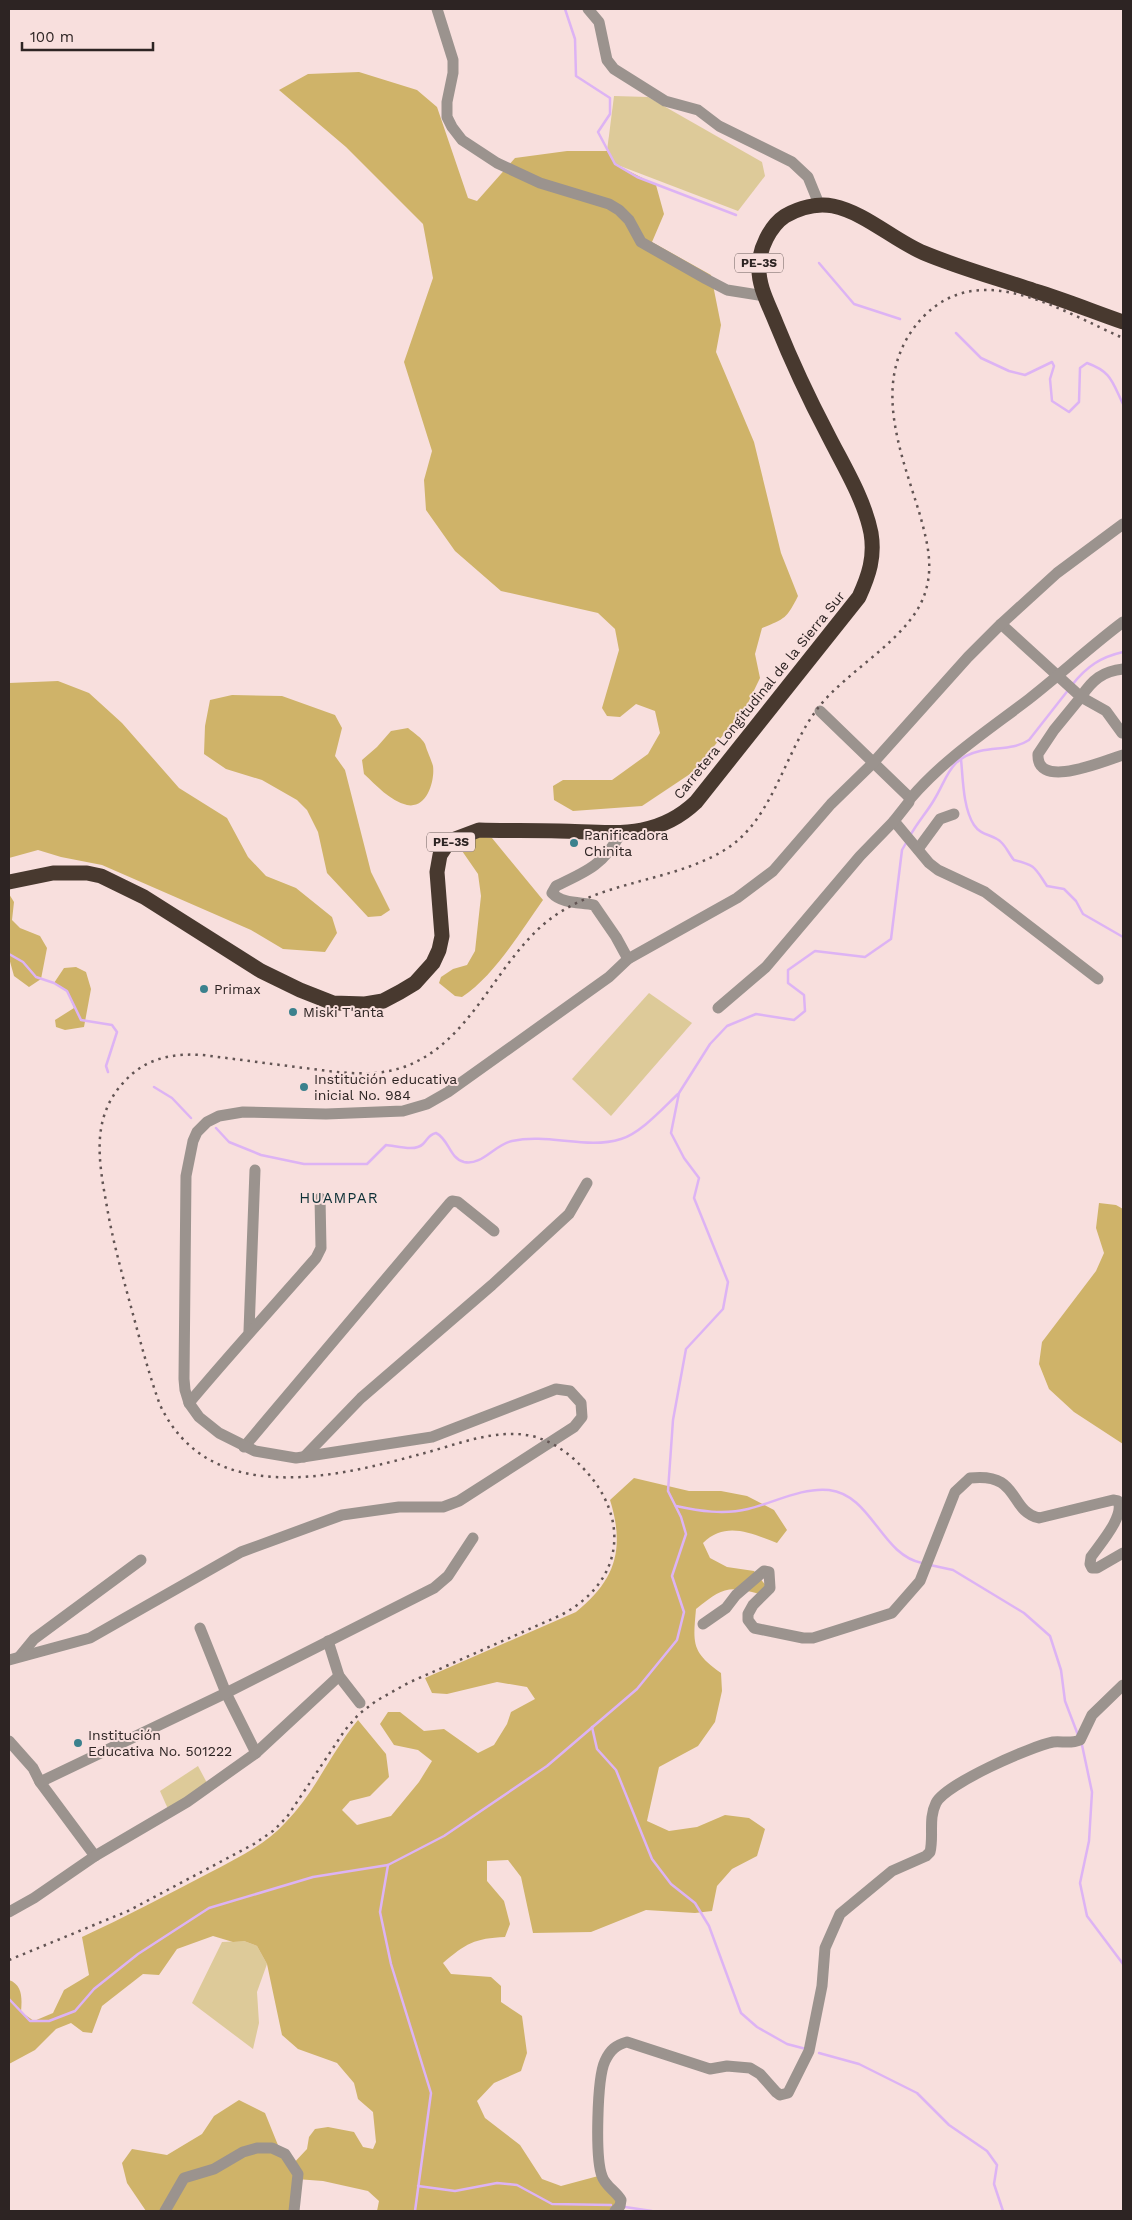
<svg xmlns="http://www.w3.org/2000/svg" width="1132" height="2220" font-family="'Work Sans',sans-serif">
  <rect width="100%" height="100%" fill="#f8dfdd"/>
  <g fill="#ddca99">
    <polygon points="614,96 648,97 762,162 765,176 738,211 615,164 607,151"/>
    <polygon points="649,993 692,1023 611,1116 572,1079"/>
    <polygon points="198,1766 207,1783 168,1809 160,1791"/>
    <polygon points="244,1941 257,1946 267,1964 257,1992 259,2023 253,2049 192,2003 222,1942"/>
  </g>
  <g fill="#cfb369">
    <path d="M359 72 417 90 437 107 468 198 477 201 515 158 567 151H607L615 164 656 185 664 214 652 242 711 275 721 325 716 352 754 442 781 553 798 596C787 618 785 619 762 628L755 654 760 678 746 707 693 772 642 806 573 811 554 800 553 786 563 780H612L648 754 660 733 655 711 636 704 620 717 607 716 602 708 619 650 615 629 598 613 501 591 455 551 426 510 424 480 432 451 404 362 433 278 423 224 346 147 279 90 308 74Z"/>
    <polygon points="58,681 89,693 122,723 179,788 227,818 248,857 266,876 296,888 332,917 337,933 325,952 283,949 251,930 102,865 61,857 38,850 9,858 9,683"/>
    <polygon points="232,695 282,696 335,715 342,728 335,756 345,770 371,872 390,910 381,916 368,917 327,873 318,832 307,810 297,800 262,780 226,769 204,754 205,726 210,700"/>
    <path d="M408 728C414 733 422 738 425 744 427 751 431 759 433 766 435 781 427 809 407 805 390 801 376 785 364 774L362 760 377 747 391 731Z"/>
    <path d="M470 835 492 838 543 900C520 932 495 975 462 997L455 996 439 983 441 977 453 969 467 965 475 951 481 896 478 874 460 848 464 838Z"/>
    <polygon points="9,894 14,902 12,920 20,928 40,936 47,948 41,979 29,987 14,976 9,958"/>
    <polygon points="76,967 86,972 91,989 84,1027 65,1030 56,1027 55,1020 74,1008 67,991 54,983 64,968"/>
    <polygon points="1099,1203 1116,1205 1123,1209 1123,1444 1074,1412 1049,1389 1039,1364 1042,1342 1096,1271 1104,1253 1096,1228"/>
    <path d="M634 1478 689 1491H721L747 1496 774 1510 787 1530 777 1543C750 1533 726 1521 703 1543L710 1558 727 1567 754 1571 767 1587 760 1594C727 1585 722 1588 696 1609 693 1643 691 1652 721 1673L722 1691 715 1722 698 1746 659 1767 647 1821 669 1831 697 1827 725 1815 749 1818 765 1829 757 1856 732 1869 717 1886 712 1911 695 1913 646 1910 591 1932 533 1933 521 1877 508 1860 487 1861V1881L504 1901 510 1924 505 1937C475 1938 465 1944 443 1963L451 1974 491 1977 501 1986V2002L522 2016 527 2053 521 2071 494 2083 477 2101 485 2118 520 2145 542 2179 561 2186 602 2175 620 2197 617 2211H377L379 2201 368 2191 323 2181 296 2179V2211H146L127 2183 122 2163 132 2149 167 2155 202 2134 214 2116 239 2100 265 2113 284 2160 291 2166 307 2149 309 2137 315 2129 328 2127 354 2132 363 2147 373 2149 376 2142 373 2112 358 2099 354 2083 337 2063 298 2049 282 2035 267 1964 257 1946 244 1941 233 1942 213 1936 177 1949 159 1975 143 1974 102 2006 92 2033 83 2032 71 2023 56 2029 35 2050 9 2064V1980C23 1985 22 1999 21 2012L34 2021 53 2013 64 1990 89 1975 82 1937C125 1917 167 1895 209 1873 235 1859 264 1846 285 1823 315 1793 331 1752 358 1720L386 1754 389 1777 370 1796 350 1801 342 1810 357 1825 391 1816 419 1782 432 1761 418 1750 394 1745 380 1724 388 1712H400L424 1731 444 1729 478 1753 494 1745 507 1724 511 1712 535 1699 527 1687 497 1682 447 1694 432 1693 425 1678 576 1612C616 1580 625 1548 610 1500Z"/>
  </g>
  <g fill="none" stroke-linecap="round" stroke-linejoin="round">
    <g stroke="#ddb3f4" stroke-width="2.5">
      <polyline points="565,9 575,39 576,76 610,98 610,114 598,132 615,164 637,177 736,215"/>
      <polyline points="819,263 854,304 900,319"/>
      <path d="M956 333 981 358 1009 371 1025 375 1052 362 1054 366 1050 379 1052 401 1069 412 1079 402 1080 368 1087 363C1112 372 1112 382 1123 404"/>
      <path d="M1072 685C1087 666 1101 657 1123 652"/>
      <path d="M961 759C963 779 963 808 974 825 980 834 988 834 997 839 1005 843 1008 853 1014 860 1036 865 1035 868 1047 886L1064 889 1076 901 1083 914 1123 937"/>
      <path d="M910 836C917 823 927 812 934 800 948 777 949 758 980 751 997 747 1014 750 1029 740L1069 689"/>
      <polyline points="9,954 23,962 36,977 54,983 67,991 81,1020 112,1025 117,1032 106,1066 108,1072"/>
      <polyline points="154,1087 172,1098 191,1118"/>
      <path d="M216 1128 229 1142 261 1155 304 1164H367L386 1145C397 1146 415 1152 423 1144 428 1139 428 1135 436 1133 449 1139 449 1158 464 1162 482 1166 494 1145 512 1141 549 1133 586 1150 621 1139 641 1133 663 1108 678 1094"/>
      <path d="M676 1506C699 1511 724 1515 748 1509 773 1503 803 1487 829 1490 872 1495 881 1555 922 1563"/>
      <polyline points="930,1565 953,1570 1024,1613 1050,1636 1061,1670 1065,1701 1078,1735"/>
      <polyline points="592,1727 597,1749 616,1770 652,1859 671,1884 695,1903 709,1926 741,2013 757,2027 787,2044 806,2049"/>
      <polyline points="1082,1745 1092,1792 1089,1841 1080,1883 1087,1916 1123,1964"/>
      <polyline points="388,1865 380,1912 391,1964 431,2093 415,2211"/>
      <polyline points="9,1999 30,2021 49,2021 75,2011 94,1989 138,1954 209,1908 313,1877 388,1865 444,1836 547,1766 637,1689 677,1640 684,1612 672,1576 686,1534 681,1517 668,1491 673,1420 686,1349 723,1309 728,1282 694,1198 699,1178 684,1158 671,1133 679,1093 710,1044 727,1026 756,1014 794,1020 805,1011 804,995 788,983 788,970 815,951 865,957 891,939 902,850 906,843"/>
      <polyline points="819,2053 859,2064 917,2093 949,2125 987,2151 997,2165 994,2184 1003,2211"/>
      <polyline points="418,2186 455,2191 497,2183 517,2185 552,2204 611,2205"/>
      <polyline points="625,2207 652,2211"/>
    </g>
    <g stroke="#9b938e" stroke-width="11">
      <polyline points="437,9 453,60 453,73 447,102 447,117 452,127 462,140 497,163 540,183 609,204 619,210 629,220 641,242 706,279 727,290 765,296"/>
      <polyline points="588,9 599,22 607,60 614,69 665,101 698,110 719,126 792,162 808,177 819,204"/>
      <path d="M1001 624 1081 697 1054 730 1038 754C1036 791 1106 760 1123 755"/>
      <polyline points="820,711 909,797 909,802 894,821 929,863 938,870 985,892 1098,979"/>
      <path d="M1122 733 1106 711 1081 697C1092 680 1103 671 1123 669"/>
      <path d="M910 799C944 759 987 731 1029 699 1061 674 1091 646 1123 622"/>
      <path d="M621 833C603 865 588 871 556 886L552 893C562 904 581 902 594 905L616 937 628 959"/>
      <polyline points="918,849 940,819 954,814"/>
      <polyline points="718,1008 766,967 860,856 894,821"/>
      <polyline points="249,1331 255,1170"/>
      <path d="M189 1403C230 1354 273 1307 316 1258L321 1248 320 1198"/>
      <polyline points="244,1447 449,1204 452,1201 458,1202 494,1231"/>
      <polyline points="304,1457 361,1398 492,1285 569,1214 587,1183"/>
      <path d="M703 1624 726 1608 736 1595 764 1571 769 1572 770 1588 753 1605 748 1614V1620L754 1628 803 1638H813L892 1613 920 1581 955 1492 970 1478C1021 1472 1008 1511 1039 1518L1113 1500 1118 1501C1125 1516 1100 1544 1091 1557L1090 1564 1092 1568H1097L1123 1553"/>
      <polyline points="200,1628 226,1693 256,1753"/>
      <polyline points="328,1641 339,1676 360,1703"/>
      <polyline points="20,1656 34,1639 141,1560"/>
      <polyline points="9,1660 90,1638 241,1552 342,1515 399,1507 443,1507 459,1501 574,1427 582,1417 581,1403 570,1391 556,1389 432,1437 296,1458 255,1451 219,1433 199,1417 189,1403 185,1390 184,1379 186,1176 193,1141 197,1132 207,1122 219,1116 243,1112 326,1114 403,1111 427,1104 448,1092 609,977 628,959 737,898 773,871 831,804 873,763 968,657 1001,624 1057,573 1123,524"/>
      <polyline points="9,1741 33,1768 40,1782 95,1856"/>
      <polyline points="40,1782 226,1693 434,1588 448,1576 473,1538"/>
      <polyline points="9,1912 34,1898 95,1856 187,1802 256,1753 339,1676"/>
      <polyline points="165,2211 184,2178 214,2169 243,2152 257,2148 272,2148 285,2154 298,2174 294,2211"/>
      <path d="M615 2211 620 2206 621 2200C616 2191 605 2186 602 2176 595 2158 597 2078 605 2061 610 2050 616 2045 627 2042L710 2069 727 2066 750 2068 760 2074 776 2092 780 2095 788 2093 809 2051 822 1986 825 1948 840 1914 892 1871 926 1856 930 1852C934 1836 928 1819 936 1803 945 1784 1032 1746 1053 1742 1062 1741 1071 1744 1080 1740L1092 1715 1123 1685"/>
    </g>
    <path stroke="#48392f" stroke-width="15" d="M9 882 53 873H87L101 876 144 897 261 971 300 990 333 1003 365 1004 383 1001 400 992 415 983 433 963 439 950 442 936 437 872 440 855 446 846 455 839 479 830C506 831 532 830 559 831 611 832 655 841 696 802L859 597C869 575 875 557 871 533 864 498 843 465 827 433 808 397 791 360 776 323 769 305 758 286 759 267 759 249 770 226 785 216 799 208 817 203 833 206 866 213 893 240 924 253 960 268 997 278 1035 291 1065 300 1094 312 1123 322"/>
    <path stroke="#625453" stroke-width="2.5" stroke-dasharray="2.5 5" stroke-linecap="butt" d="M9 1960 128 1911 254 1844 273 1831 287 1817 345 1730 359 1714 376 1701 408 1683 561 1615C624 1582 631 1518 583 1468 569 1453 552 1441 532 1436 495 1428 456 1445 421 1454 333 1478 209 1508 160 1405 147 1369 138 1332 128 1296 120 1266 112 1237 107 1207 99 1163 90 1118 124 1082 145 1058 173 1053 203 1055 234 1059 265 1063 296 1067 332 1071 369 1079 404 1067 470 1043 493 968 544 924 596 880 667 884 723 851 773 822 784 752 818 708 847 670 911 638 925 593 934 566 927 541 920 515 900 449 868 376 923 317 981 257 1063 312 1123 338"/>
  </g>
  <g fill="#3b818d" stroke="#f8dfdd" stroke-width="2">
    <circle cx="574" cy="843" r="5"/>
    <circle cx="204" cy="989" r="5"/>
    <circle cx="293" cy="1012" r="5"/>
    <circle cx="304" cy="1087" r="5"/>
    <circle cx="78" cy="1743" r="5"/>
  </g>
  <g text-anchor="middle" dominant-baseline="central" stroke-width="4" stroke-linejoin="round" paint-order="stroke">
    <g fill="#f8dfdd" stroke="#6a5c5b" stroke-width="1">
      <rect x="735" y="253.5" width="48" height="19" rx="4"/>
      <rect x="427" y="832.5" width="48" height="19" rx="4"/>
    </g>
    <g font-size="12" font-weight="bold" fill="#2d2423">
      <text x="759" y="263">PE-3S</text>
      <text x="451" y="842">PE-3S</text>
    </g>
    <g font-size="14" fill="#2d2423" stroke="#f8dfdd">
      <text transform="translate(759 695) rotate(-51)">Carretera Longitudinal de la Sierra Sur</text>
    </g>
    <g font-size="14" fill="#2d2423" stroke="#f8dfdd" text-anchor="start">
      <text x="584" y="835">Panificadora<tspan x="584" dy="16">Chinita</tspan></text>
      <text x="214" y="989">Primax</text>
      <text x="303" y="1012">Miski T'anta</text>
      <text x="314" y="1079">Institución educativa<tspan x="314" dy="16">inicial No. 984</tspan></text>
      <text x="88" y="1735">Institución<tspan x="88" dy="16">Educativa No. 501222</tspan></text>
    </g>
    <g font-size="15" letter-spacing="1" fill="#0e3036" stroke="#f8dfdd">
      <text x="339" y="1198">HUAMPAR</text>
    </g>
  </g>
  <rect width="1132" height="2220" fill="none" stroke="#2d2423" stroke-width="20"/>
  <path d="M22 42v8h131v-8" fill="none" stroke="#2d2423" stroke-width="2.5"/>
  <text x="30" y="42" font-size="15" fill="#2d2423" stroke="#f8dfdd" stroke-width="4" paint-order="stroke">100 m</text>
</svg>
